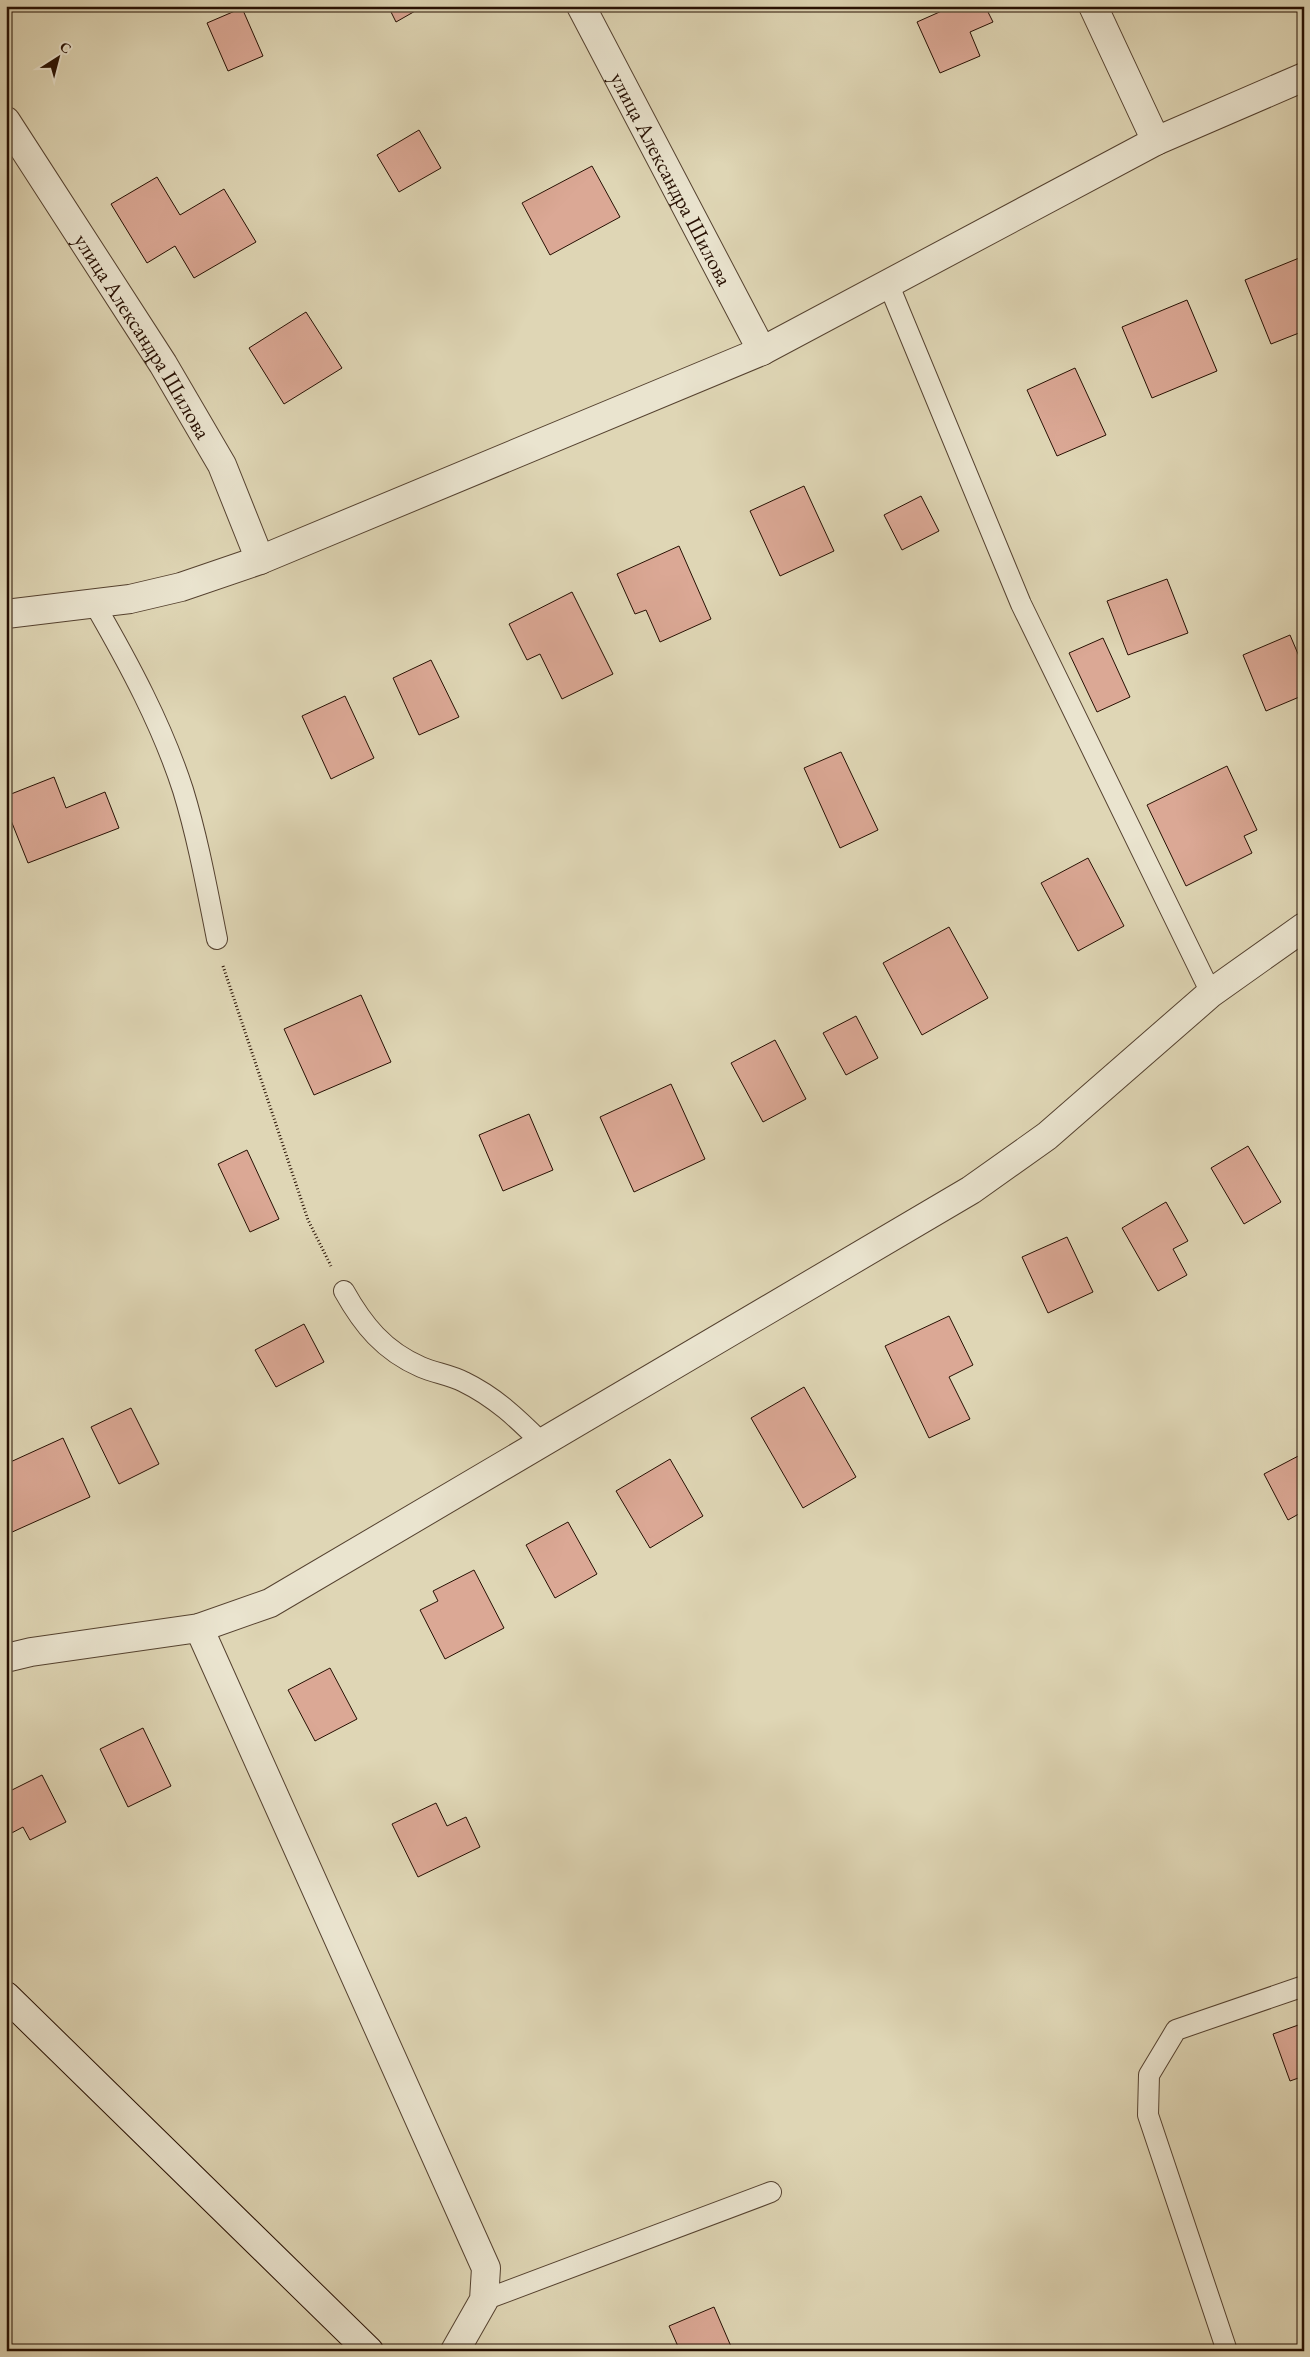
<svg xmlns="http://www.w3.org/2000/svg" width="1310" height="2357" font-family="'EB Garamond',serif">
  <rect width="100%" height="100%" fill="#dfd6b5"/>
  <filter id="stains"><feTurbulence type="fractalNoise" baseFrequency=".004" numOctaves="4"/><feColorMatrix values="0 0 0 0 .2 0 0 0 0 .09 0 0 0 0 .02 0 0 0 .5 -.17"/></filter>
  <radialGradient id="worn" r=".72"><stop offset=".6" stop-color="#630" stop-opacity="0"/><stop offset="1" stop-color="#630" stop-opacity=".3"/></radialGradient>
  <g fill="#dba895" stroke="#271003">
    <polygon points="388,6 424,6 396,22"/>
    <polygon points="953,6 985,6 993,22 970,32 980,56 940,73 917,22"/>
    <polygon points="242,8 263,56 228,71 207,23"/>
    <polygon points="419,130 441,168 399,192 377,155"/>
    <polygon points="592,166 620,217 550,255 522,203"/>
    <polygon points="157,177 180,215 224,189 256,242 194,278 175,246 147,263 111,204"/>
    <polygon points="1304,256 1304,331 1271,344 1245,280"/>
    <polygon points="1187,300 1217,371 1152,398 1122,327"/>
    <polygon points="306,312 342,368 284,404 249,348"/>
    <polygon points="1075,368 1106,435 1057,456 1027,390"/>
    <polygon points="804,486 834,551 780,576 750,511"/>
    <polygon points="921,496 939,531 902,550 884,515"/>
    <polygon points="679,546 711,619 660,642 646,610 635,614 617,574"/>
    <polygon points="1167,579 1188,633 1128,655 1107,601"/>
    <polygon points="572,592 613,674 562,699 540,654 527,660 509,624"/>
    <polygon points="1290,635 1304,668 1304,695 1266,711 1243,655"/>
    <polygon points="1103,638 1130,697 1097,712 1069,653"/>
    <polygon points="431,660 459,717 419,735 393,678"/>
    <polygon points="345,696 374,758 331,779 302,716"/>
    <polygon points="841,752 878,830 840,848 804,768"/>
    <polygon points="1227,766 1257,830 1244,836 1252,853 1186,886 1147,805"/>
    <polygon points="54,777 66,808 105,792 119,828 28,863 6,808 6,796"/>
    <polygon points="1088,858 1124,926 1078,951 1041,883"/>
    <polygon points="949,927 988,998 922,1035 883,963"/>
    <polygon points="361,995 391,1062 314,1095 284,1029"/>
    <polygon points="856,1016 878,1058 846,1075 823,1033"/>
    <polygon points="775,1040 806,1099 763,1122 731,1063"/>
    <polygon points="671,1084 705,1159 634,1192 600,1117"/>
    <polygon points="529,1114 553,1170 503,1191 479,1135"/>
    <polygon points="1248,1146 1281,1202 1244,1224 1211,1168"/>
    <polygon points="247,1150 279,1219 250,1232 218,1164"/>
    <polygon points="1166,1202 1188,1241 1173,1249 1187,1275 1158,1291 1122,1228"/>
    <polygon points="1067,1237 1093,1292 1048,1313 1022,1257"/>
    <polygon points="949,1316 973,1365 949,1377 970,1419 929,1438 885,1346"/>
    <polygon points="304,1324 324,1362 276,1387 255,1350"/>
    <polygon points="804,1387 856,1477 803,1508 751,1418"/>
    <polygon points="131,1408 159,1464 119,1484 91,1427"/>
    <polygon points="63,1438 90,1497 10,1533 6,1525 6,1464"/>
    <polygon points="1304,1453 1304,1511 1288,1520 1264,1474"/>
    <polygon points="670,1459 703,1516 650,1548 616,1491"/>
    <polygon points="568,1522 597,1574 555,1598 526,1545"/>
    <polygon points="474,1570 504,1628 445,1659 420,1610 438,1601 433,1591"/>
    <polygon points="330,1668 357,1719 315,1741 288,1690"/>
    <polygon points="143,1728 171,1786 128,1807 100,1749"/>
    <polygon points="42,1775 66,1822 30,1840 23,1827 6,1836 6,1793"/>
    <polygon points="436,1803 447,1826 466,1817 480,1847 418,1877 392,1824"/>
    <polygon points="1304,2023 1304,2076 1290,2081 1273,2034"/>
    <polygon points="714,2307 733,2351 680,2351 669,2326"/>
  </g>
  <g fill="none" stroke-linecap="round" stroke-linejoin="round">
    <g stroke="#554230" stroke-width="22">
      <g id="service">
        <polyline points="888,283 1021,604 1211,993"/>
        <path d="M95 605C129 664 162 725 183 790 198 839 207 889 217 939"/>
        <path d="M344 1291C363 1325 384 1351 421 1367 435 1373 451 1375 464 1382 495 1397 518 1419 542 1443"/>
        <polyline points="484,2300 771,2192"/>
        <polyline points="1227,2351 1148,2115 1149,2075 1176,2030 1304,1986"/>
      </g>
    </g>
    <g stroke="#554230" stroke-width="30">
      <g id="minor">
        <path id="s1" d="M581 6 762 351"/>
        <polyline points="1093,6 1156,141"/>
        <path id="s2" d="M6 121 163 364 222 465 260 560"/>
        <polyline points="6,614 130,599 181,587 260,560 762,351 1156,141 1304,77"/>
        <polyline points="199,1628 486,2268 484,2300 455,2351"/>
        <polyline points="6,1658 31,1652 199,1628 270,1603 971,1190 1047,1136 1211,993 1304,927"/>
      </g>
    </g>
    <g stroke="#271003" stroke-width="30">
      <polyline id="secondary" points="6,1996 369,2351"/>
    </g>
    <polyline stroke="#271003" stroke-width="3" stroke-dasharray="1 2.5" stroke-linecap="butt" points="223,966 308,1220 331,1266"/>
    <use href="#service" stroke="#eae4cf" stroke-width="20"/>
    <use href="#minor" stroke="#eae4cf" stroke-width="28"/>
    <use href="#secondary" stroke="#eae4cf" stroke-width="28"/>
  </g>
  <g text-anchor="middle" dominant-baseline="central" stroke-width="4" stroke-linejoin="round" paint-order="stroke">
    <g font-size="22" fill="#271003" stroke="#eae4cf">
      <text stroke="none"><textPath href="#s1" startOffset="195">улица Александра Шилова</textPath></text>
      <text stroke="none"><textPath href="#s2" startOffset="255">улица Александра Шилова</textPath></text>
    </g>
  </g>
  <rect width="1310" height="2357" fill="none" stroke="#dfd6b5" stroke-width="25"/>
  <rect x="8" y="8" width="1295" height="2342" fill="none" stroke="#271003" stroke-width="2.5"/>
  <rect x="12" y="12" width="1285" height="2332" fill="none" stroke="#271003"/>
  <g transform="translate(58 58) rotate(36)" stroke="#eae4cf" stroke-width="4" paint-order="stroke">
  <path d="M0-4L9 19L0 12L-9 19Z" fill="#271003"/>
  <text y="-8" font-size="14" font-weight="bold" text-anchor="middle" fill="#271003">С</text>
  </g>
  <rect width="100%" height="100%" filter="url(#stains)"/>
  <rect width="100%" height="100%" fill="url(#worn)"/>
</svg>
